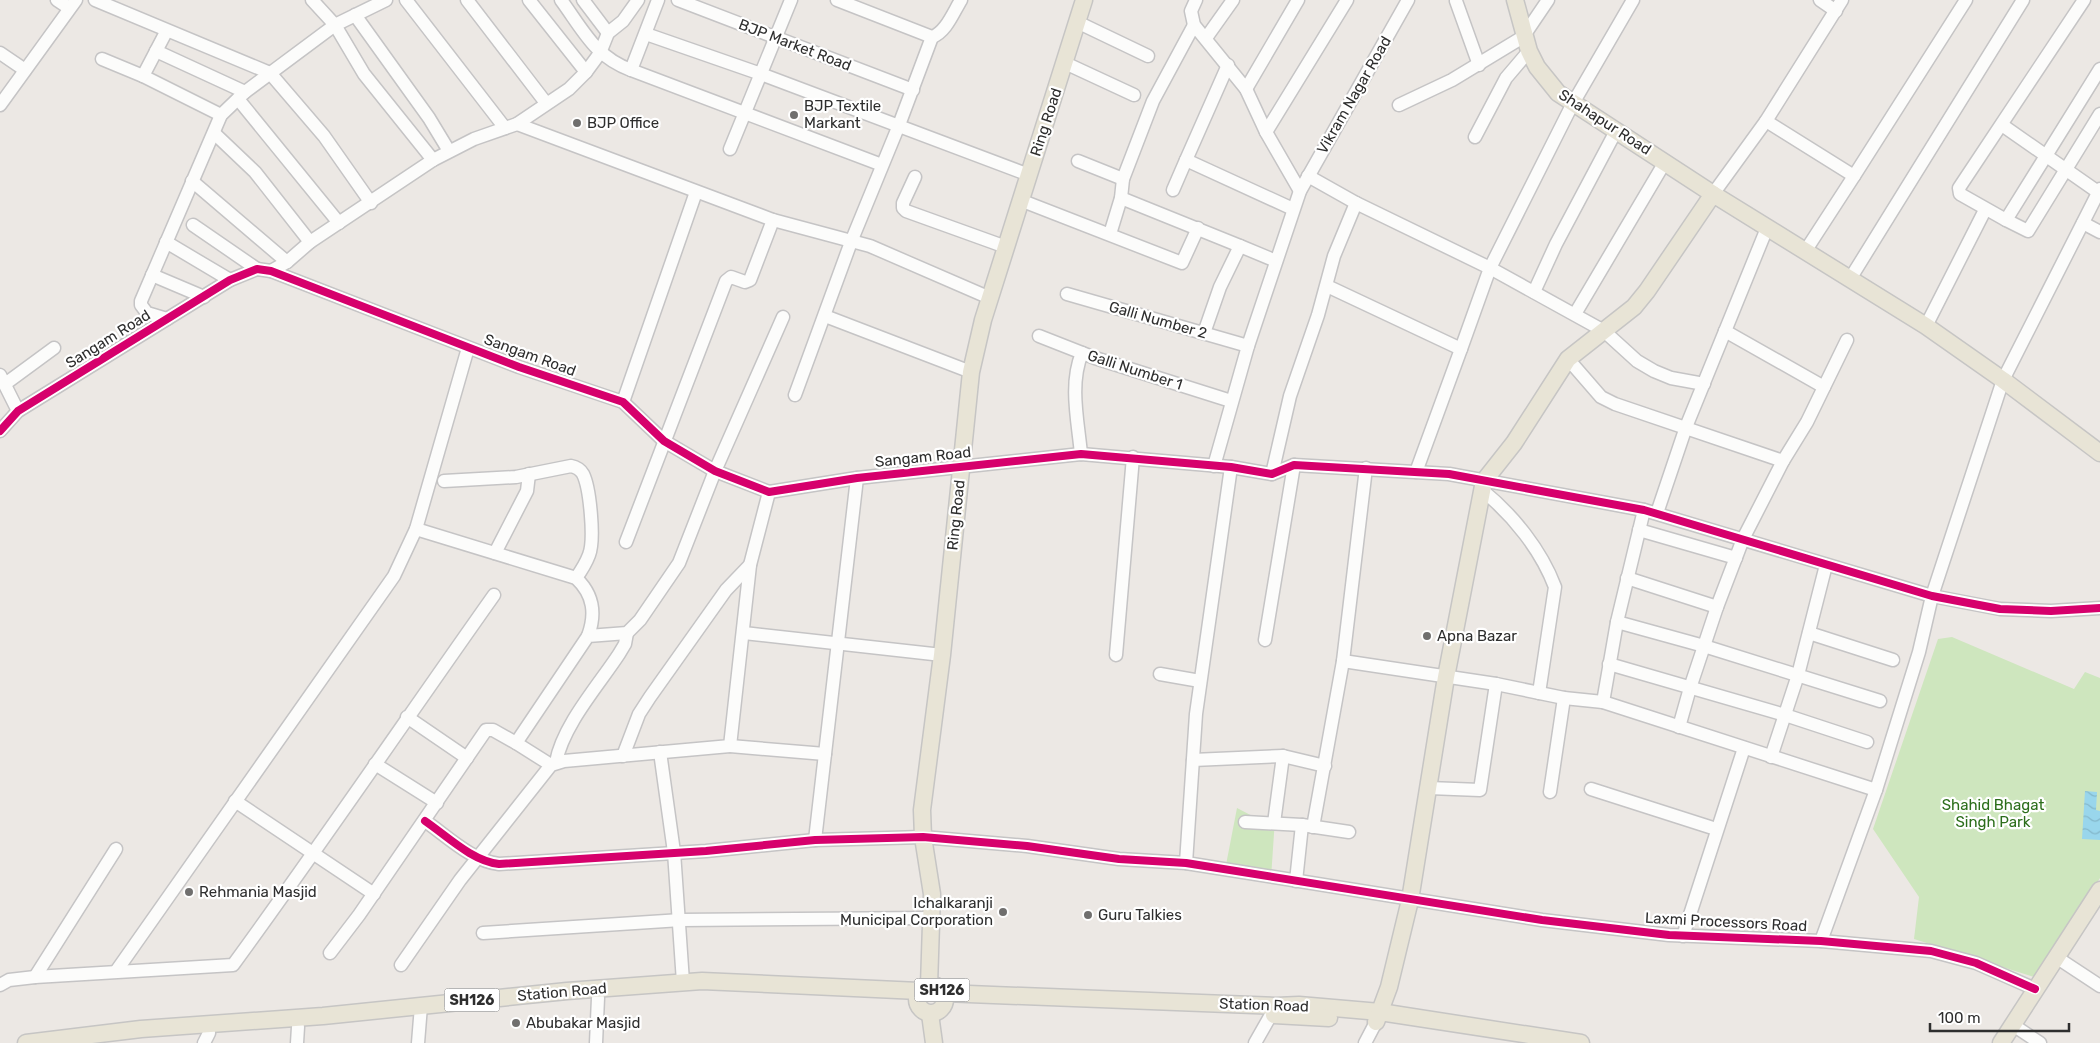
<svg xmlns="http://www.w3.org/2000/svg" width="2100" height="1043" font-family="Rubik,sans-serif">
  <defs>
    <pattern id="water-waves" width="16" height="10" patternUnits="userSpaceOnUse" patternTransform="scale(1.25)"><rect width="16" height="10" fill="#99d6ec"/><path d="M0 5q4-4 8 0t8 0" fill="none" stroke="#84b8cb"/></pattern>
  </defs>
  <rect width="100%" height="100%" fill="#ece8e4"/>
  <g fill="#cee6be">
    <polygon points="1952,637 2074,689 2085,672 2100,678 2100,878 2037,978 1914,939 1919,897 1873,829 1938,639"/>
    <polygon points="1237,808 1260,820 1275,819 1271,878 1225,870"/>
  </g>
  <polygon fill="url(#water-waves)" points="2085,791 2097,792 2096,810 2100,811 2100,840 2082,839"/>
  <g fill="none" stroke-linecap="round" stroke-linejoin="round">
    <g stroke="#c5c4c5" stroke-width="15">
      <g id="minor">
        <polyline points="57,0 69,8"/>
        <polyline points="95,0 270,73 324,136 371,203"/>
        <polyline points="312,0 335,25 364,74 433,160"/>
        <polyline points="406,0 505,128"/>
        <polyline points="467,0 546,103"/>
        <polyline points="529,0 586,72"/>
        <path d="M561 0C583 30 595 57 631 70"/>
        <polyline points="583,0 608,33"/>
        <polyline points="658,0 631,70 882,165"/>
        <polyline points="678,0 913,90"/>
        <path d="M837 0 932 37C946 32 953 13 961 0"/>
        <polyline points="1196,0 1191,11 1194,25 1246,89 1266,132 1300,191"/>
        <polyline points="1633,0 1572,105 1490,268 1604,331 1637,361 1654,371 1671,378 1704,384"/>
        <polyline points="1820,0 1836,11"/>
        <polyline points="2084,0 1959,188 1960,194 2006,220 2100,69"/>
        <polyline points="1456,1 1479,65"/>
        <polyline points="355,15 429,118 449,151"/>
        <polyline points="1077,22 1148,56"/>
        <polyline points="646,34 761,74 1029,175"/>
        <polyline points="1206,38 1233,0"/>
        <polyline points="156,51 245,92 335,25 386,0"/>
        <polyline points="0,53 25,70"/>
        <polyline points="102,59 143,76 221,115"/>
        <polyline points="1065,63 1134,95"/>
        <polyline points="1228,65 1186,160 1293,209"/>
        <polyline points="143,76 166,32"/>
        <polyline points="1246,89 1298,0"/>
        <polyline points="238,99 339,223"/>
        <polyline points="0,105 76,0"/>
        <polyline points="1399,105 1452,80 1523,37 1548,0"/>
        <polyline points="1766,121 1854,176 1966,0"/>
        <polyline points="517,124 773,220 870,246 990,298"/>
        <polyline points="2002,125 2098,192"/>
        <polyline points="1266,132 1347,0"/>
        <polyline points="214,133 255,172 310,242"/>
        <polyline points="1475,137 1506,78 1529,51"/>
        <polyline points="730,149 791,0"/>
        <polyline points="1078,161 1123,179"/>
        <polyline points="1308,176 1356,203 1490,268 1461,349"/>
        <polyline points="915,177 903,203 903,208 906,211 1006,247"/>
        <polyline points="192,181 287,262"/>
        <polyline points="1173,190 1186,160"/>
        <polyline points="1713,194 1766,121 1842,0"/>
        <polyline points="1121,198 1240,246"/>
        <polyline points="1020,200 1182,263 1198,228"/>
        <polyline points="2006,220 2028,231 2100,114"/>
        <polyline points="2083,223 2100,232"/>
        <polyline points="193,225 257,269"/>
        <polyline points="1110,234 1121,198 1123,179 1153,101 1194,25"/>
        <polyline points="166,242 230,280"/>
        <polyline points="1806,250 1854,176"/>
        <polyline points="271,271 287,262 310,242 433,160 474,139 517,124 569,89 586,72 600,53 608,33 623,21 638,0"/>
        <polyline points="152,275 204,297"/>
        <polyline points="1850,279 2023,0"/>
        <polyline points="1327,286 1461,349 1416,472"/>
        <polyline points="1534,292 1556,244 1616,131"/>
        <polyline points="1067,294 1248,346"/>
        <polyline points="1575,314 1665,162"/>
        <polyline points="825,316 971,372"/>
        <polyline points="167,319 147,313 141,305 141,301 221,115 245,92"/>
        <polyline points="1926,326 1985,210"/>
        <polyline points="1725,331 1824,387"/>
        <polyline points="1204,333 1220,287 1240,246 1276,261"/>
        <polyline points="1039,336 1095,358 1231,401"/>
        <polyline points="1568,359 1601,397 1615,404 1783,461 1743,539 1717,607 1627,578"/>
        <polyline points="0,375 18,411"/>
        <polyline points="5,384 54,348"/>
        <polyline points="795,395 851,242 899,125 932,37"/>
        <polyline points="623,402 696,192"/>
        <polyline points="0,431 18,411 230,280 257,269 271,271 519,367 623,402 664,441 715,471 769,492 857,478 1081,454 1231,467 1272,474 1294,465 1449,474 1644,510 1932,596 2000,609 2051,611 2100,608"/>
        <path d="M1081 454C1078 421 1069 384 1082 353"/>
        <polyline points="1783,461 1807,422 1847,340"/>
        <polyline points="1214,466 1248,346 1300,191 1408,0"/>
        <polyline points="1272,474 1290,396 1318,315 1334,256 1356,203"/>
        <path d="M444 481 516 477 571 466C576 467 580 469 583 474 590 488 595 540 589 555 586 563 581 571 576 578"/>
        <path d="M1482 490C1513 515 1541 550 1555 587L1539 693"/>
        <polyline points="1657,513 1686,427 1767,228"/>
        <path d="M416 529 576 578C594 595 596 614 588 636"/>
        <polyline points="1639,530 1736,558"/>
        <polyline points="626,542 726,281 731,277 745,282 750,280 773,220"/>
        <polyline points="495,553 527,491 529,474"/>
        <polyline points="1617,622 1704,646 1880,701"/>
        <polyline points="744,633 942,655"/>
        <polyline points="1809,633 1893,660"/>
        <polyline points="1265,640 1294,465"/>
        <polyline points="1116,655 1133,457"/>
        <polyline points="1343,661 1496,684 1564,698 1603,702 1876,790"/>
        <polyline points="1609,664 1785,715 1867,742"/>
        <polyline points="1160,674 1200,681"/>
        <polyline points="1603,702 1617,622 1644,510"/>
        <polyline points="407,717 467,758"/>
        <polyline points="1679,727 1690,688 1717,607"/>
        <polyline points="516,743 551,765"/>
        <polyline points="730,746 825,754"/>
        <polyline points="660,752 674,852 683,982"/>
        <polyline points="623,756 639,714 650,697 726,590 750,565"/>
        <polyline points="1771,757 1798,675 1826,565"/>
        <polyline points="1193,760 1283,756 1325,766"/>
        <path d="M556 762C563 725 598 686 619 654L625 644 627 633"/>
        <polyline points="375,764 437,803"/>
        <polyline points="1429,788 1480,790 1496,684"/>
        <polyline points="1591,789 1716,829"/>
        <polyline points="1550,792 1564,698"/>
        <polyline points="235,801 374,894"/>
        <path d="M425 821C447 836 472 861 499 864L706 851 815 840 923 837 1027 846 1119 859 1186 863 1542 920 1669 935 1821 941 1931 951 1976 963 2035 989"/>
        <polyline points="1245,822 1302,825 1349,832"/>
        <polyline points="1274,823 1283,756"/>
        <polyline points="1313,827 1343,661 1366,468"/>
        <polyline points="815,840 857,478"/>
        <polyline points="1186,863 1196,714 1231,467"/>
        <polyline points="1296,881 1302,825"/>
        <polyline points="483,933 681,920 932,918"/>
        <polyline points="1683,936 1744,748"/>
        <polyline points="1821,941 1876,790 1919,652 1932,596 2003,380 2100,189"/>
        <polyline points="330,953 359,915 486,730 493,730 516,743 588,636 627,633 640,620 679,563 715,471 783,317"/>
        <polyline points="2056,957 2100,986"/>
        <polyline points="401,965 460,880 551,765 564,761 730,746 750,565 769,492"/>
        <polyline points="117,970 394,576 416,529 468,348"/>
        <polyline points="35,977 116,849"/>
        <path d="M0 985 9 980 35 977 233 965C322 843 407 718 494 595"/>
        <polyline points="2013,1025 2040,1043"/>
        <polyline points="204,1043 209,1033"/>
        <polyline points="297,1043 298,1027"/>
        <polyline points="418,1043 421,1006"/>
        <polyline points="596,1043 598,998"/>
        <polyline points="1255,1043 1276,1006"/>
        <polyline points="1365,1043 1376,1022"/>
      </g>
    </g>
    <g stroke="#c6c5c4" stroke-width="19">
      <g id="major">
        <polyline points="1515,0 1529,51 1537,67 1558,93 1713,194"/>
        <circle cx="931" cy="999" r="14"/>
        <polyline points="929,985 932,894 923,837 922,810 942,655 971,372 983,320 1084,0"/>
        <polyline points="944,993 1276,1006 1299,1005 1380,1012 1581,1043"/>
        <polyline points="930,1014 934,1043"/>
        <polyline points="1274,1015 1329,1018"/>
        <polyline points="1376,1022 1389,987 1410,900 1446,677 1484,481 1514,443 1568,359 1634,307 1647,291 1713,194 1926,326 2003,380 2100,453"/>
        <polyline points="26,1043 141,1029 323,1016 567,991 702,981 919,991"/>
        <polyline points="2001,1043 2100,890"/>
      </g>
    </g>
    <use href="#minor" stroke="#fcfcfb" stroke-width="12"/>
    <use href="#major" stroke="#e8e4d6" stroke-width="16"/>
    <g stroke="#fff" stroke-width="11">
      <g id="cycleway">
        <polyline points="0,431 18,411 230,280 257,269 271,271 519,367 623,402 664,441 715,471 769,492 857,478 1081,454 1231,467 1272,474 1294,465 1449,474 1644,510 1932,596 2000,609 2051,611 2100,608"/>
        <path d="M425 821C447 836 472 861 499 864L706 851 815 840 923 837 1027 846 1119 859 1186 863 1542 920 1669 935 1821 941 1931 951 1976 963 2035 989"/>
      </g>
    </g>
    <use href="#cycleway" stroke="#d6006c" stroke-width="8"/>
  </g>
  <g fill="#706f6e" stroke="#fff" stroke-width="2">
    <circle cx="794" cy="115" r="5"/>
    <circle cx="577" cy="123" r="5"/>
    <circle cx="1427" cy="636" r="5"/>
    <circle cx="189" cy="892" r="5"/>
    <circle cx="1003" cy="912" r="5"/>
    <circle cx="1088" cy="915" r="5"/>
    <circle cx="516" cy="1023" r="5"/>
  </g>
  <g text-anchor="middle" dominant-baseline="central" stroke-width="4.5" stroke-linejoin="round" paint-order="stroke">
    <g fill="#fff" stroke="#6d6d6d" stroke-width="1">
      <rect x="914.5" y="978.5" width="55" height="23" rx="4"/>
      <rect x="444.5" y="988.5" width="55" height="23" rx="4"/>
    </g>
    <g font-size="14" font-weight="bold" fill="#2e2e2e">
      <text x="942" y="990">SH126</text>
      <text x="472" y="1000">SH126</text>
    </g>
    <g font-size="15" fill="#2e2e2e" stroke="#fff">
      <text transform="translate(795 45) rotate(21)">BJP Market Road</text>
      <text transform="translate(1354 95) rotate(-60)">Vikram Nagar Road</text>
      <text transform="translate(1046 122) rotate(-72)">Ring Road</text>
      <text transform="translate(1605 122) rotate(33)">Shahapur Road</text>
      <text transform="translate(1158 320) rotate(16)">Galli Number 2</text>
      <text transform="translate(108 339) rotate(-32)">Sangam Road</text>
      <text transform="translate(530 355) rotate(20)">Sangam Road</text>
      <text transform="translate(1135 370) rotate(18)">Galli Number 1</text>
      <text transform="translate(923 457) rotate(-6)">Sangam Road</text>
      <text transform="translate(956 515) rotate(-84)">Ring Road</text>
      <text transform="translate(1726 922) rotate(3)">Laxmi Processors Road</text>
      <text transform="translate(562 992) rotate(-5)">Station Road</text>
      <text transform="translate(1264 1005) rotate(2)">Station Road</text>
    </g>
    <g font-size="15" fill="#2e2e2e" stroke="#fff" text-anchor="start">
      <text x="804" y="106">BJP Textile<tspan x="804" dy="17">Markant</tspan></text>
      <text x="587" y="123">BJP Office</text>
      <text x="1437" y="636">Apna Bazar</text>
      <text x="199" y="892">Rehmania Masjid</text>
      <text x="993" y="903" text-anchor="end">Ichalkaranji<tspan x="993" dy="17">Municipal Corporation</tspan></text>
      <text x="1098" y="915">Guru Talkies</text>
      <text x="526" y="1023">Abubakar Masjid</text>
    </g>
    <g font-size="15" fill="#2c6e1b" stroke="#fff">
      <text x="1993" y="805">Shahid Bhagat<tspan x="1993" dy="17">Singh Park</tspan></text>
    </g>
  </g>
  <path d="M1930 1023v8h139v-8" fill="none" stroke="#2e2e2e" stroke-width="2.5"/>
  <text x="1938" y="1023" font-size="15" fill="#2e2e2e" stroke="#ffffff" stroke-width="4" paint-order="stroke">100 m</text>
</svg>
